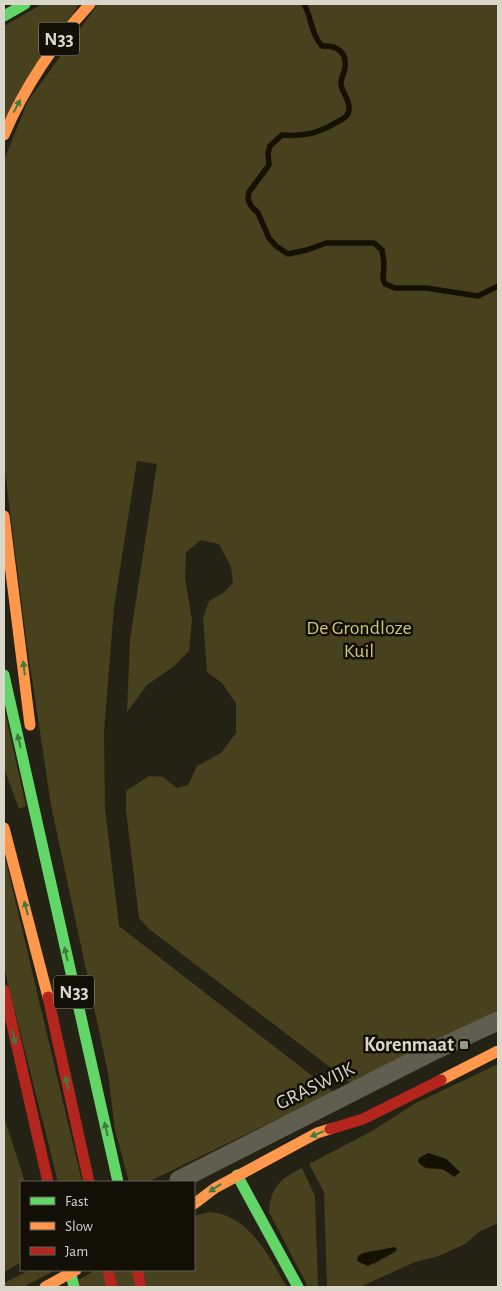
<svg xmlns="http://www.w3.org/2000/svg" width="502" height="1291" font-family="'Alegreya Sans',sans-serif">
  <rect width="100%" height="100%" fill="#242214"/>
  <g fill="#47411d" fill-rule="evenodd">
    <polygon points="42,4 79,4 4,120 4,26"/>
    <polygon points="98,4 498,4 498,1013 352,1084 149,929 139,918 126,810 126,791 149,776 163,777 177,788 188,785 197,766 221,753 236,733 236,703 222,683 207,672 203,618 209,601 223,593 233,583 231,567 219,544 201,540 186,552 185,578 192,620 189,651 174,666 147,685 127,712 130,639 157,464 137,461 114,607 104,732 105,808 119,926 333,1092 148,1182 129,1182 115,1130 108,1073 51,805 26,639 4,464 4,160 28,101"/>
    <polygon points="4,707 26,806 19,809 4,768"/>
    <polygon points="4,853 82,1182 58,1182 4,968"/>
    <path d="M498 1064V1223L479 1232 465 1244 439 1256 415 1262 360 1287H327L324 1192 309 1164 372 1131 414 1104ZM428 1153 446 1159 460 1172 454 1176 441 1168ZM397 1251 374 1264 363 1253Z"/>
    <polygon points="4,1117 25,1182 21,1182 21,1262 4,1272"/>
    <path d="M302 1168 315 1196 318 1287H308L269 1212C270 1188 281 1178 302 1168Z"/>
    <path d="M209 1212C249 1214 269 1257 287 1287H65L96 1270H194V1216Z"/>
    <polygon points="30,1270 56,1270 23,1287 4,1287 4,1283"/>
  </g>
  <g fill="#141102">
    <path d="M428 1153 446 1159 460 1172 454 1177C450 1174 445 1169 440 1169 429 1167 428 1172 418 1162L419 1158Z"/>
    <polygon points="395,1247 397,1250 368,1266 357,1261 358,1256 363,1253"/>
  </g>
  <g fill="none" stroke-linecap="round" stroke-linejoin="round">
    <path stroke="#141102" stroke-width="5.5" d="M304 4C312 18 310 32 322 46 337 45 347 52 345 68 344 73 341 78 341 83 341 92 350 99 349 109 349 116 343 119 337 122 320 133 302 137 282 135L270 146 268 153 269 165 249 192 248 199 251 206 258 213 269 238 276 246 288 254 307 250 326 243H374L382 250 384 263 383 279 385 284 395 288H426L478 296 498 286"/>
    <polyline stroke="#605e50" stroke-width="19" points="179,1180 431,1052 498,1021"/>
    <g stroke="#63d668" stroke-width="11">
      <polyline points="4,16 25,4"/>
      <polyline points="4,675 118,1182"/>
      <polyline points="237,1175 298,1287"/>
      <polyline points="70,1270 74,1287"/>
    </g>
    <g stroke="#ff974d" stroke-width="11">
      <path d="M4 135C25 86 54 43 90 4"/>
      <polyline points="4,516 30,725"/>
      <polyline points="4,828 48,997"/>
      <polyline points="441,1080 498,1051"/>
      <polyline points="194,1204 215,1188 317,1133 330,1129"/>
      <polyline points="45,1287 76,1270"/>
    </g>
    <g stroke="#b3261e" stroke-width="11">
      <polyline points="4,990 48,1182"/>
      <polyline points="48,997 89,1182"/>
      <polyline points="330,1129 363,1119 441,1080"/>
      <polyline points="108,1270 112,1287"/>
      <polyline points="137,1270 141,1287"/>
    </g>
  </g>
  <defs><path id="oneway-solid" d="M-6-.8H1V-3.2L6.5 0L1 3.2V.8H-6Z" transform="scale(1.25)"/></defs>
  <g fill="#3e7c3c">
    <use href="#oneway-solid" transform="translate(17 106) rotate(-62)"/>
    <use href="#oneway-solid" transform="translate(24 668) rotate(-97)"/>
    <use href="#oneway-solid" transform="translate(19 741) rotate(-103)"/>
    <use href="#oneway-solid" transform="translate(26 908) rotate(-105)"/>
    <use href="#oneway-solid" transform="translate(66 954) rotate(-103)"/>
    <use href="#oneway-solid" transform="translate(14 1037) rotate(78)"/>
    <use href="#oneway-solid" transform="translate(67 1083) rotate(-103)"/>
    <use href="#oneway-solid" transform="translate(106 1129) rotate(-103)"/>
    <use href="#oneway-solid" transform="translate(317 1134) rotate(158)"/>
    <use href="#oneway-solid" transform="translate(215 1188) rotate(146)"/>
  </g>
  <rect fill="#9a988a" stroke="#110f06" stroke-width="2" x="459" y="1040" width="10" height="10" rx="2.5"/>
  <g text-anchor="middle" dominant-baseline="central" stroke-width="5" stroke-linejoin="round" paint-order="stroke">
    <g fill="#110f06" stroke="#9d9b8e" stroke-width="1">
      <rect x="39" y="22.5" width="40" height="33" rx="4"/>
      <rect x="54" y="975.5" width="40" height="33" rx="4"/>
    </g>
    <g font-size="19" font-weight="bold" fill="#d9d7c9">
      <text x="59" y="39">N33</text>
      <text x="74" y="992">N33</text>
    </g>
    <g font-size="20" fill="#cfc478" stroke="#110f06">
      <text x="359" y="628">De Grondloze<tspan x="359" dy="23">Kuil</tspan></text>
    </g>
    <g font-size="20" font-weight="bold" fill="#d9d7c9" stroke="#110f06" text-anchor="end">
      <text x="454" y="1045">Korenmaat</text>
    </g>
    <g font-size="20" fill="#d9d7c9" stroke="#110f06">
      <text transform="translate(315 1086) rotate(-26)">GRASWIJK</text>
    </g>
  </g>
  <rect width="502" height="1291" fill="none" stroke="#d9d7c9" stroke-width="10"/>
  <rect x="20" y="1181" width="175" height="90" fill="#110f06" stroke="#615f54"/>
  <rect x="30" y="1197" width="25" height="8" fill="#63d668" stroke="#615f54"/>
  <text x="65" y="1206" font-size="15" fill="#d9d7c9">Fast</text>
  <rect x="30" y="1222" width="25" height="8" fill="#ff974d" stroke="#615f54"/>
  <text x="65" y="1231" font-size="15" fill="#d9d7c9">Slow</text>
  <rect x="30" y="1247" width="25" height="8" fill="#b3261e" stroke="#615f54"/>
  <text x="65" y="1256" font-size="15" fill="#d9d7c9">Jam</text>
</svg>
